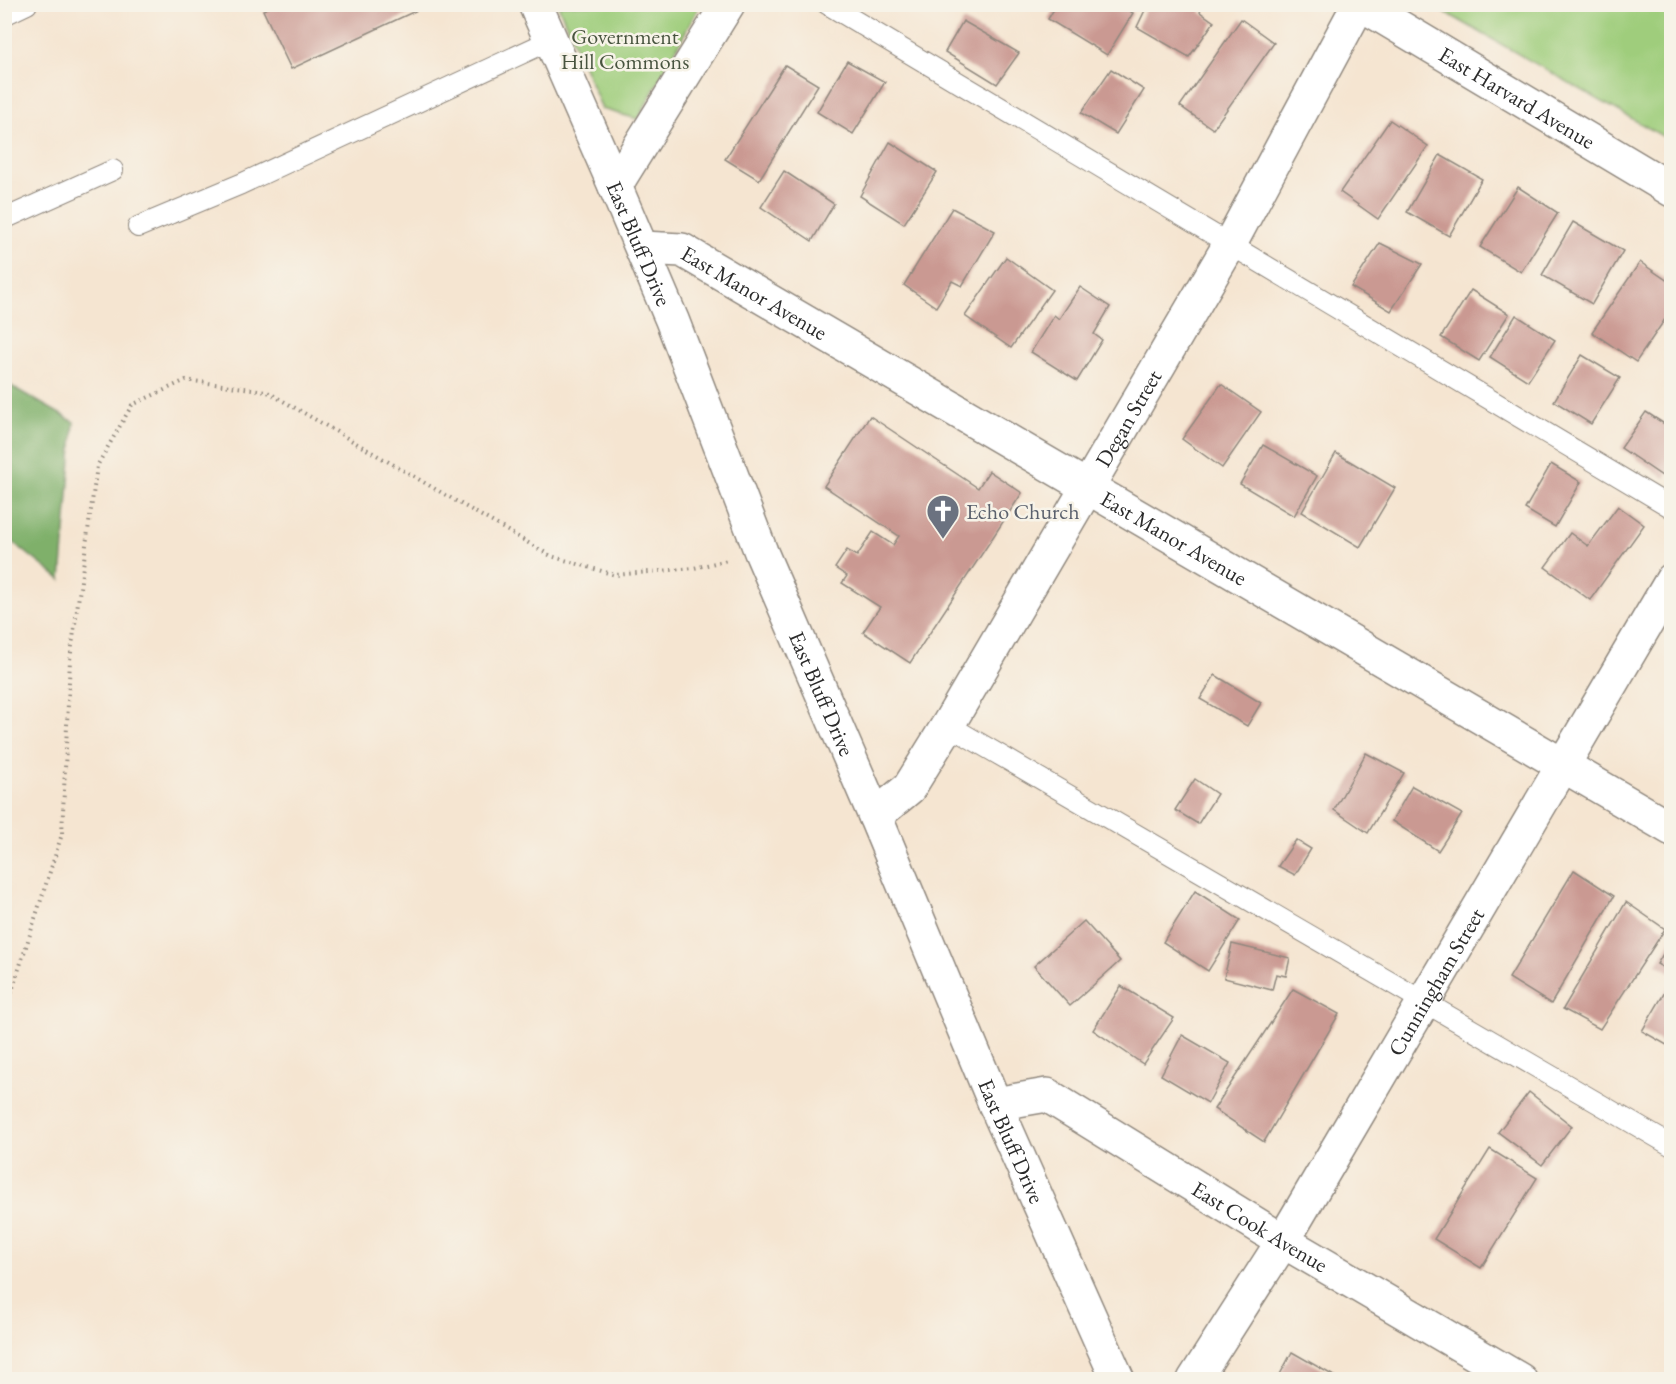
<svg xmlns="http://www.w3.org/2000/svg" width="1676" height="1384" font-family="'EB Garamond',serif">
  <rect width="100%" height="100%" fill="#f7f3e8"/>
  <filter id="ink" filterUnits="userSpaceOnUse"><feTurbulence type="fractalNoise" baseFrequency=".0167" numOctaves="2"/><feDisplacementMap in="SourceGraphic" scale="12" xChannelSelector="R" yChannelSelector="G"/><feConvolveMatrix kernelMatrix="1 2 1 2 8 2 1 2 1" color-interpolation-filters="sRGB"/></filter>
  <filter id="wash" filterUnits="userSpaceOnUse"><feTurbulence type="fractalNoise" baseFrequency=".008" numOctaves="4" result="noise"/><feDisplacementMap in="SourceGraphic" scale="24" xChannelSelector="R" yChannelSelector="G"/><feGaussianBlur stdDeviation="1.35" result="paint"/><feColorMatrix in="noise" values="0 0 0 0 0 0 0 0 0 0 0 0 0 0 0 0 0 1.4 0 .05"/><feComposite in="paint" operator="in"/></filter>
  <g filter="url(#wash)">
    <rect width="100%" height="100%" fill="#f5e5d1"/>
    <g fill="#9fcd7b" stroke="#657c53" stroke-width="1.5">
      <polygon points="558,5 700,5 638,119 602,109"/>
      <polygon points="1434,5 1671,5 1671,141 1443,11"/>
    </g>
    <polygon fill="#7fb06b" stroke="#556e4b" stroke-width="1.5" points="4,382 74,422 61,580 5,536"/>
    <g id="blocks">
      <g fill="#ca9992">
        <polygon points="1057,4 1118,4 1133,13 1107,55 1048,19"/>
        <polygon points="1148,4 1204,4 1200,12 1214,22 1189,57 1137,27"/>
        <polygon points="274,5 428,5 291,69 263,10"/>
        <polygon points="1241,19 1274,43 1213,129 1180,106"/>
        <polygon points="963,21 1019,53 997,84 945,52"/>
        <polygon points="847,61 885,82 853,134 817,112"/>
        <polygon points="785,65 818,85 759,180 725,159"/>
        <polygon points="1111,69 1144,90 1116,134 1081,113"/>
        <polygon points="1390,120 1428,146 1378,219 1340,192"/>
        <polygon points="890,142 937,172 904,224 860,196"/>
        <polygon points="1440,155 1482,179 1449,236 1407,212"/>
        <polygon points="784,171 834,204 812,241 761,207"/>
        <polygon points="1518,187 1558,213 1521,272 1480,247"/>
        <polygon points="952,208 995,231 962,286 952,281 936,307 904,285"/>
        <polygon points="1573,222 1623,251 1592,304 1542,275"/>
        <polygon points="1380,243 1422,264 1391,311 1351,287"/>
        <polygon points="1006,257 1052,290 1011,348 965,316"/>
        <polygon points="1640,262 1672,284 1672,309 1636,362 1592,332"/>
        <polygon points="1080,287 1110,307 1094,334 1102,340 1077,381 1031,352 1054,315 1059,319"/>
        <polygon points="1471,290 1509,314 1479,361 1441,337"/>
        <polygon points="1516,315 1555,340 1528,381 1490,357"/>
        <polygon points="1582,355 1620,378 1591,424 1554,401"/>
        <polygon points="1221,384 1261,412 1222,468 1182,439"/>
        <polygon points="1646,412 1672,429 1672,468 1665,478 1621,448"/>
        <polygon points="870,416 978,488 989,471 1022,493 910,663 863,632 880,607 842,583 847,576 835,568 847,550 857,556 873,532 893,545 899,536 824,486"/>
        <polygon points="1263,445 1317,476 1294,516 1240,484"/>
        <polygon points="1336,453 1395,488 1360,547 1302,512"/>
        <polygon points="1551,464 1581,482 1555,527 1525,509"/>
        <polygon points="1618,506 1644,525 1590,600 1545,567 1570,533 1588,546"/>
        <polygon points="1215,675 1261,703 1247,726 1200,699"/>
        <polygon points="1366,753 1404,773 1368,833 1334,810"/>
        <polygon points="1195,779 1217,794 1198,824 1175,810"/>
        <polygon points="1412,786 1462,814 1438,851 1392,821"/>
        <polygon points="1296,840 1311,849 1295,875 1278,866"/>
        <polygon points="1574,870 1614,896 1551,1004 1509,978"/>
        <polygon points="1195,891 1240,920 1208,971 1163,942"/>
        <polygon points="1626,902 1665,929 1600,1029 1563,1009"/>
        <polygon points="1084,921 1120,961 1070,1006 1034,966"/>
        <polygon points="1672,939 1672,973 1657,964"/>
        <polygon points="1232,944 1290,958 1286,976 1276,974 1272,990 1224,978"/>
        <polygon points="1672,980 1672,1048 1642,1031"/>
        <polygon points="1121,986 1174,1018 1143,1064 1093,1030"/>
        <polygon points="1293,989 1339,1014 1264,1142 1214,1109"/>
        <polygon points="1182,1035 1230,1063 1208,1103 1161,1075"/>
        <polygon points="1529,1092 1572,1126 1542,1165 1498,1132"/>
        <polygon points="1490,1149 1537,1178 1481,1268 1434,1239"/>
        <polygon points="1292,1352 1341,1380 1277,1380"/>
      </g>
    </g>
  </g>
  <g filter="url(#ink)">
    <use href="#blocks" fill-opacity="0" stroke="#90887e" stroke-width="1.5"/>
    <g fill="none" stroke-linecap="round" stroke-linejoin="round">
      <g stroke="#90887e" stroke-width="22">
        <g id="lane">
          <polyline points="827,4 1672,508"/>
          <polyline points="4,15 27,4"/>
          <polyline points="4,219 113,170"/>
          <polyline points="138,227 241,184 551,40"/>
          <polyline points="948,725 1672,1146"/>
        </g>
      </g>
      <g stroke="#90887e" stroke-width="36">
        <g id="street">
          <path id="s1" d="M535 4 615 186 672 320 761 552 875 816 995 1104 1118 1380"/>
          <path id="s2" d="M1361 4 1672 190"/>
          <polyline points="615,186 728,4"/>
          <path id="s3" d="M642 248 682 250 1672 829"/>
          <path id="s4" d="M875 816 909 788 948 725 1230 244 1359 4"/>
          <path id="s5" d="M995 1104 1047 1095 1283 1241 1520 1380"/>
          <path id="s6" d="M1194 1380 1283 1241 1672 580"/>
        </g>
      </g>
      <polyline stroke="#90887e" stroke-width="4" stroke-dasharray="1.5 4.5" stroke-linecap="butt" points="4,1016 62,834 70,660 97,466 132,405 186,380 266,391 551,556 615,575 694,568 728,560"/>
      <use href="#lane" stroke="#fff" stroke-width="20"/>
      <use href="#street" stroke="#fff" stroke-width="33"/>
    </g>
  </g>
  <defs>
    <g id="church-pin" transform="scale(1.725)"><path d="M0 17L-7.5 6A9.5 9.5 0 1 1 7.5 6Z" fill="#6b7280" stroke="#f7f3e8"/><path d="M-1.2-6h2.4v3.5h3.3v2.4h-3.3V6h-2.4V-.1h-3.3v-2.4h3.3Z" fill="#fff"/></g>
  </defs>
  <g fill-rule="evenodd">
    <use href="#church-pin" x="943" y="511"/>
  </g>
  <g text-anchor="middle" dominant-baseline="central" stroke-width="5" stroke-linejoin="round" paint-order="stroke">
    <g font-size="22" fill="#48543f" stroke="#f7f3e8">
      <text x="625" y="36">Government<tspan x="625" dy="25">Hill Commons</tspan></text>
    </g>
    <g font-size="22" fill="#2b2b2b" stroke="#f7f3e8">
      <text stroke="none"><textPath href="#s2" startOffset="182">East Harvard Avenue</textPath></text>
      <text stroke="none"><textPath href="#s1" startOffset="261">East Bluff Drive</textPath></text>
      <text stroke="none"><textPath href="#s3" startOffset="124">East Manor Avenue</textPath></text>
      <text stroke="none"><textPath href="#s4" startOffset="474">Degan Street</textPath></text>
      <text stroke="none"><textPath href="#s3" startOffset="610">East Manor Avenue</textPath></text>
      <text stroke="none"><textPath href="#s1" startOffset="747">East Bluff Drive</textPath></text>
      <text stroke="none"><textPath href="#s6" startOffset="466">Cunningham Street</textPath></text>
      <text stroke="none"><textPath href="#s1" startOffset="1233">East Bluff Drive</textPath></text>
      <text stroke="none"><textPath href="#s5" startOffset="303">East Cook Avenue</textPath></text>
    </g>
    <g font-size="22" fill="#5b616d" stroke="#f7f3e8" text-anchor="start">
      <text x="966" y="511">Echo Church</text>
    </g>
  </g>
  <rect width="1676" height="1384" fill="none" stroke="#f7f3e8" stroke-width="24"/>
</svg>
